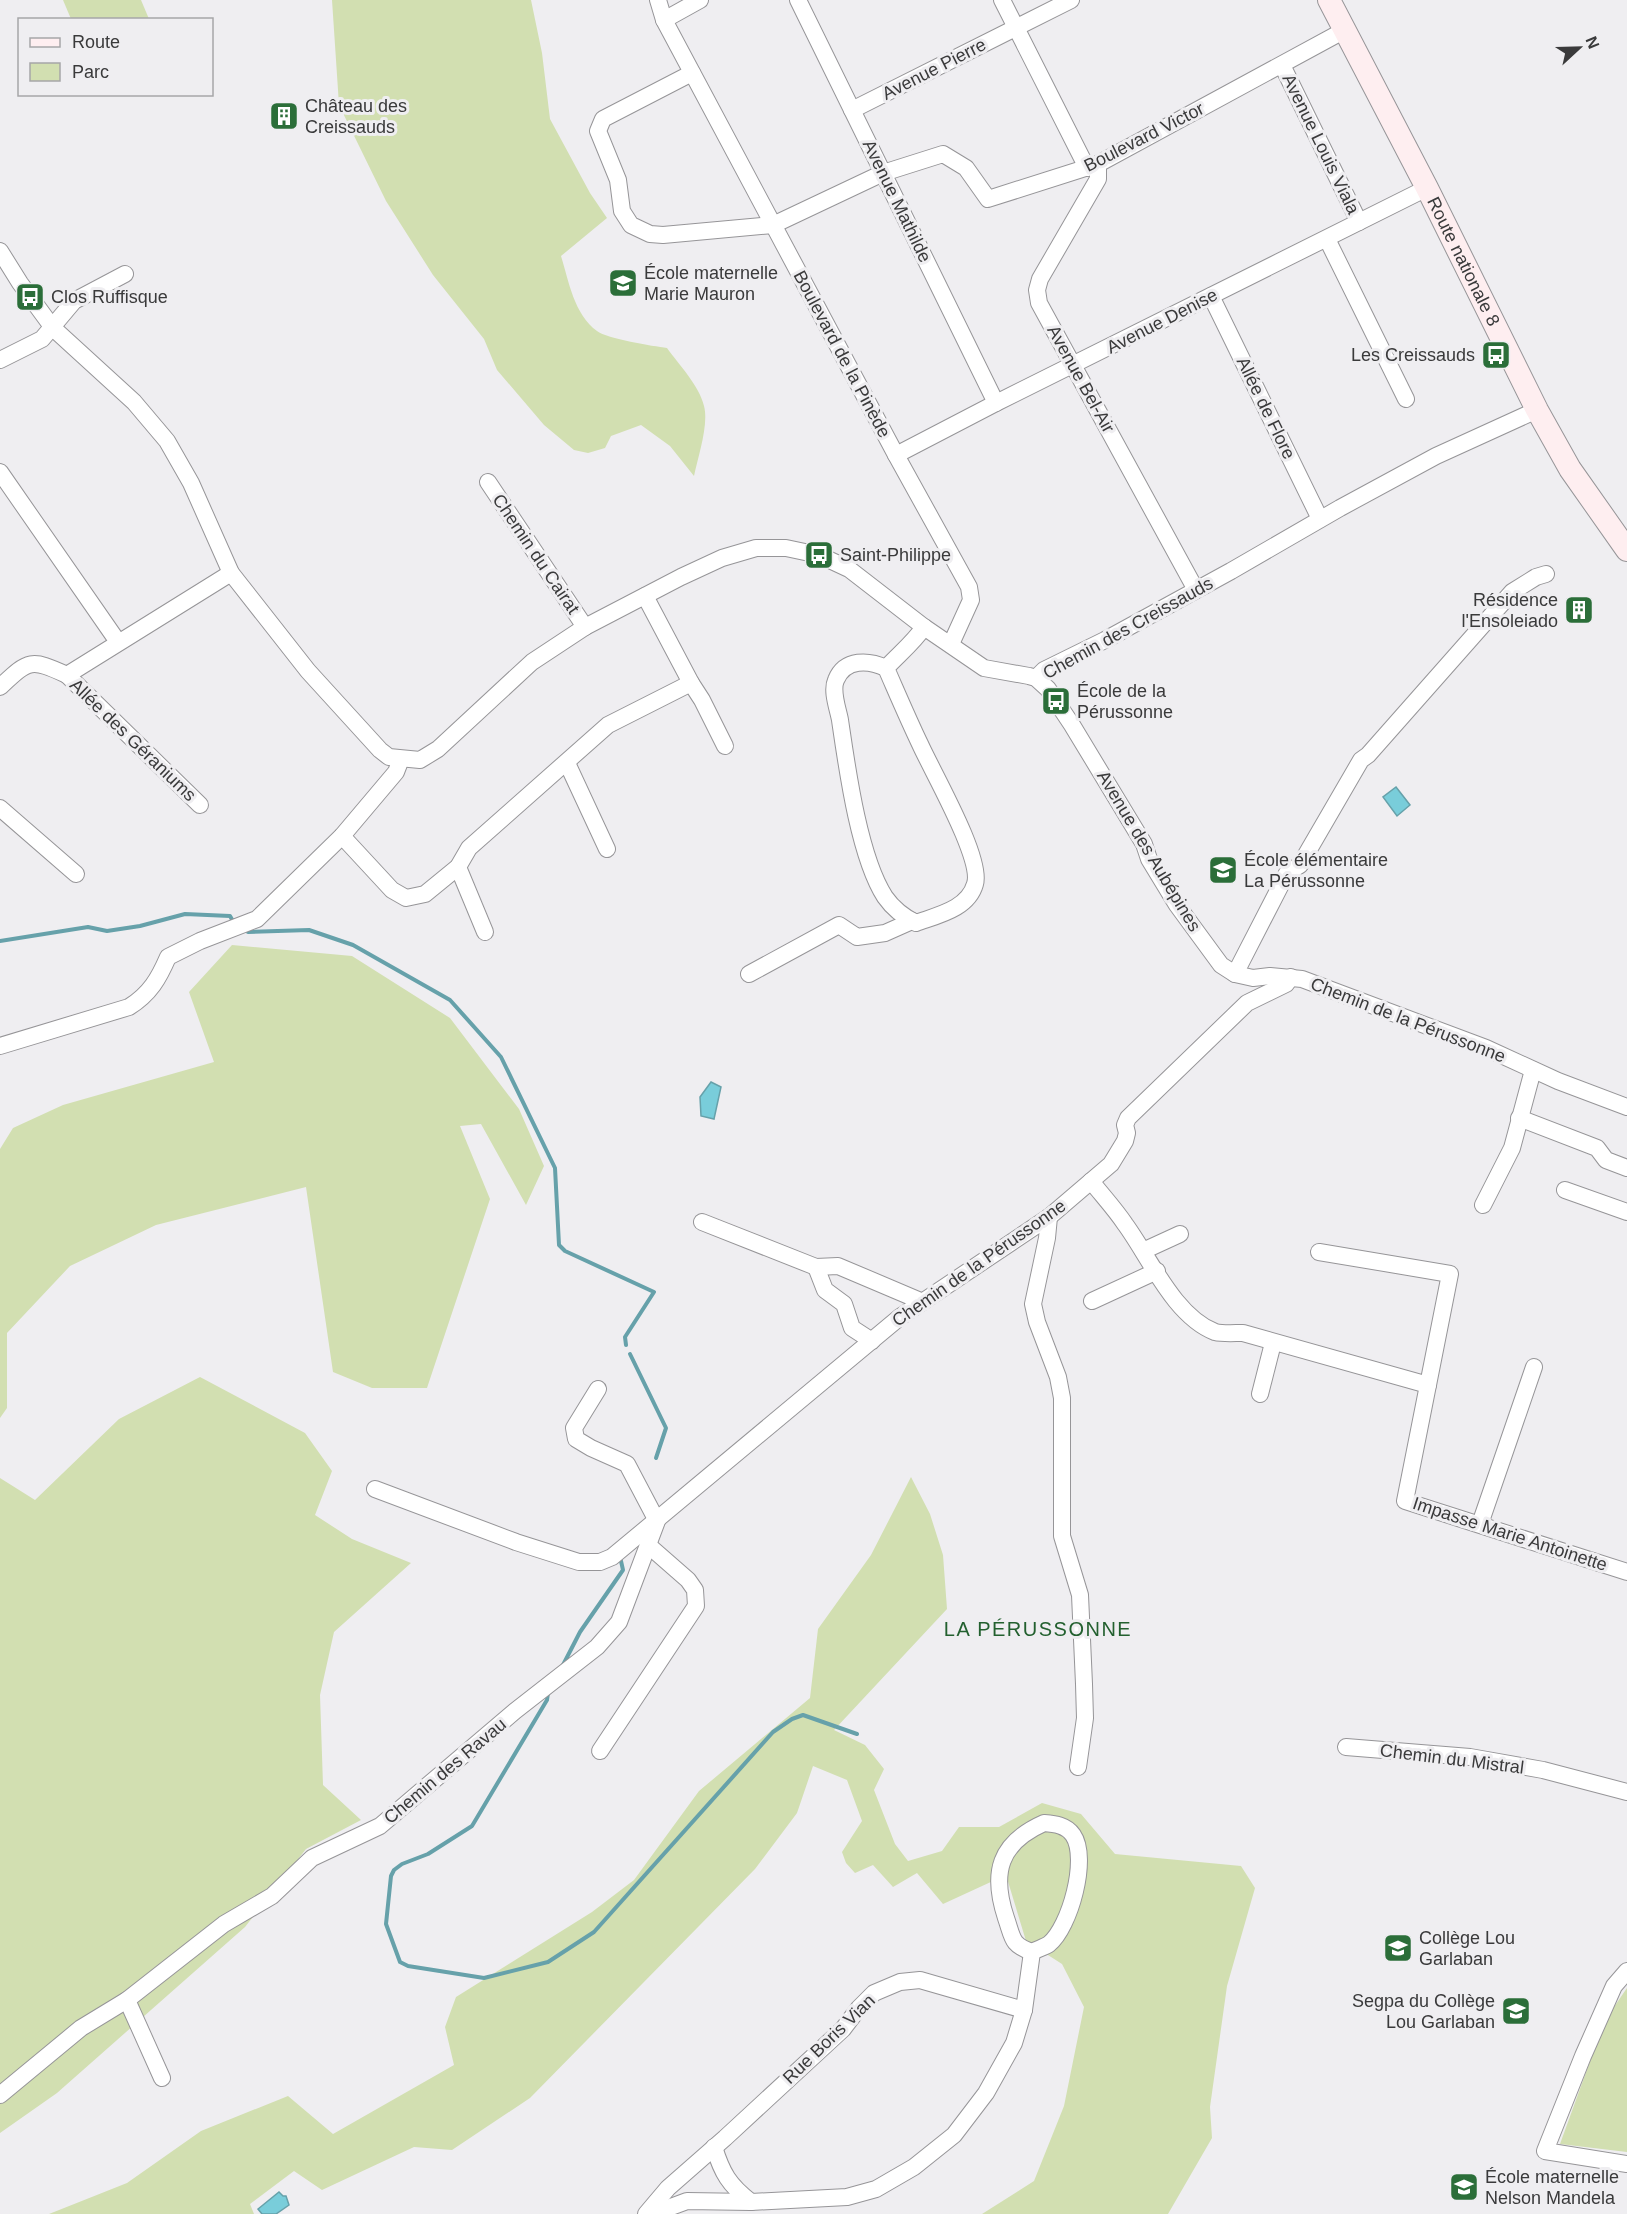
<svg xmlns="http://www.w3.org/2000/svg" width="1627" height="2214" font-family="Arial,sans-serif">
  <rect width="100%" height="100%" fill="#efeef1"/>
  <g fill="#d2dfb1">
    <polygon points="63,0 141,0 149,19 71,19"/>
    <path d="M332 0H531L542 53 550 119 590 193 607 218 561 256C569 282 574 314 597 331 607 339 653 346 667 348 679 365 699 385 704 406 709 424 698 457 694 476L670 446 641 425 611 436 605 448 588 453 574 450 544 425 497 370 484 339 433 275 386 201 339 105Z"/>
    <polygon points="232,945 352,956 450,1018 519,1109 544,1166 526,1205 481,1124 460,1126 490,1199 427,1388 372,1388 333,1372 306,1187 156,1225 70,1266 7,1333 7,1408 0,1418 0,1149 13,1128 63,1105 214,1062 189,992"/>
    <polygon points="200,1377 305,1433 332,1471 315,1515 352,1539 411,1563 334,1632 320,1695 323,1785 361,1820 306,1849 245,1927 57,2093 0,2133 0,1478 35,1500 119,1419"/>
    <polygon points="911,1477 930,1514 943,1555 947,1609 834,1730 865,1745 884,1769 874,1790 895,1844 908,1861 942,1851 959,1827 999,1827 1042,1803 1081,1814 1115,1854 1241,1866 1255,1888 1227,1986 1210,2107 1212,2138 1168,2214 982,2214 1034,2181 1064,2106 1084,2007 1062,1964 1026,1941 1006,1875 943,1904 917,1873 893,1887 873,1865 855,1873 846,1863 842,1852 862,1821 847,1780 813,1766 797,1813 755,1869 530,2098 452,2150 414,2147 322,2190 294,2171 250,2204 254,2214 49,2214 127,2183 201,2131 288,2096 333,2134 454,2065 445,2027 456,1997 592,1912 634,1880 699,1791 810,1698 818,1629 871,1555"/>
    <polygon points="1627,1988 1627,2152 1560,2144 1605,2020"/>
  </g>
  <g fill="#79cdda" stroke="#66a1aa" stroke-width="1.5">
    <polygon points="1396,787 1410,805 1397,816 1383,797"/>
    <polygon points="711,1082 721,1087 714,1119 701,1116 700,1097"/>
    <polygon points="279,2192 283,2196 286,2196 289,2205 276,2214 262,2214 258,2209"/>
  </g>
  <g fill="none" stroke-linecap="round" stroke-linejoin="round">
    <g stroke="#66a1aa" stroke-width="4">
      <polyline points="248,927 248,932 309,930 353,945 450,1000 501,1057 555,1168 559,1245 565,1251 654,1292 625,1337 626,1345"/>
      <polyline points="0,941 88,927 107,931 140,926 185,914 230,916 234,923"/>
      <polyline points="630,1354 666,1428 656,1458"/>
      <polyline points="563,1665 580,1632 623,1570 621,1561"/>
      <polyline points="548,1693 547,1700 472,1826 428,1854 402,1864 394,1870 391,1876 386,1924 400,1962 408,1966 484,1978 548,1962 594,1932 773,1732 792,1719 803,1715 857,1734"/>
    </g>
    <g stroke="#969598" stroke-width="18">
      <g id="street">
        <polyline points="658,0 664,20 896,455 969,587 971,600 951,644"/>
        <polyline points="798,0 996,403"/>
        <polyline points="1002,0 1087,168"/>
        <polyline points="664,20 700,0"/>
        <polyline points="1282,65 1359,222"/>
        <polyline points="692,73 603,119 598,131 618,180 622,211 631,225 650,234 663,235 773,225 883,173 943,154 966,168 988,199 1098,164 1345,30"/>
        <polyline points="852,110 1071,0"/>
        <polyline points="1098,164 1098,179 1040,279 1037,290 1039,303 1196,590"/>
        <polyline points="1327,239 1406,399"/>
        <polyline points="0,251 20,283 53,328 134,402 167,441 191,483 231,573 308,671 380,750 389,757 420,760 438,749 532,662 585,627 681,577 722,558 756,548 786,548 819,555 849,569 924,627 984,668 1029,676 1036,678 1048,689 1072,725 1144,844 1149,859 1177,905 1221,965 1235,974 1253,978 1270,976 1302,979 1486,1048 1558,1081 1627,1107"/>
        <polyline points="1211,296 1320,519"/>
        <polyline points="0,360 42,339 74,301 125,274"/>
        <polyline points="896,455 996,403 1427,188"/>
        <polyline points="0,472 118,642"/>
        <polyline points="488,482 585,627"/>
        <path d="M886 668C869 660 845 658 836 680 831 691 838 709 840 720 847 768 859 857 885 897 892 907 904 917 916 923 938 915 968 909 975 884 983 859 932 771 920 744 908 719 897 693 886 668 899 654 914 642 924 627"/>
        <polyline points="67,675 200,805"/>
        <polyline points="1036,678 1044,670 1105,640 1231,571 1340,508 1436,456 1537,410"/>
        <polyline points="691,683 702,700 725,746"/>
        <path d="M0 687C29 660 30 658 67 675L231 573"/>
        <polyline points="567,763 607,849"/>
        <polyline points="0,808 76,874"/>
        <polyline points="342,836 392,890 406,898 425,894 458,867 469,848 608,725 691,683 645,596"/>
        <polyline points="458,867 485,932"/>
        <polyline points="749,974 839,925 857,937 885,933 912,921"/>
        <polyline points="1235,974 1287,873 1300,865 1361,760 1368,755 1512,592 1536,577 1546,574"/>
        <path d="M0 1046 129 1007C150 994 159 978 168 957L200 941 257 919 342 836 396 772 401 759"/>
        <polyline points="1519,1118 1597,1148 1606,1160 1627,1168"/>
        <path d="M1091 1181C1102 1195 1115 1209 1125 1224 1150 1258 1174 1316 1215 1332 1223 1334 1234 1333 1243 1333L1428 1385"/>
        <polyline points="1565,1190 1627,1212"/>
        <polyline points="1483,1205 1512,1148 1533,1070"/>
        <polyline points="1049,1217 1047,1238 1033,1304 1037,1322 1058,1377 1062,1398 1062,1536 1080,1595 1084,1684 1085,1718 1078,1767"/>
        <polyline points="702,1222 816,1267 838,1266 923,1302"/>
        <polyline points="1143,1251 1180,1234"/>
        <polyline points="1319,1252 1450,1274 1405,1501 1627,1572"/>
        <polyline points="816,1267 825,1290 844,1304 852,1328 872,1341"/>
        <polyline points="1092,1301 1157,1271"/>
        <polyline points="1260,1394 1273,1343"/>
        <polyline points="375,1489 516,1542 579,1562 600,1562 612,1557 900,1317 1049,1217 1111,1164 1125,1141 1127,1133 1125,1125 1128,1118 1247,1003 1286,984 1291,977"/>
        <polyline points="1480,1524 1534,1367"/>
        <polyline points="1346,1747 1470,1757 1543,1770 1627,1792"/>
        <polyline points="600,1751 696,1606 695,1590 688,1580 648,1545"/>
        <path d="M1044 1823C1055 1824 1066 1825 1073 1835 1089 1858 1070 1927 1049 1944 1045 1947 1037 1949 1032 1952 1011 1945 1013 1938 1006 1918 991 1873 999 1843 1044 1823Z"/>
        <polyline points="1627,1971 1614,1986 1583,2056 1545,2151 1627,2164"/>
        <polyline points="127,2000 162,2078"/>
        <polyline points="0,2095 81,2028 127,2000 224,1924 272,1896 312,1858 380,1826 515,1711 597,1647 619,1622 657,1521 627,1464 591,1448 576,1439 574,1428 598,1389"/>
        <path d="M714 2147C722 2173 729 2185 751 2202"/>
        <polyline points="646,2214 668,2188 725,2138 843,2029 859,2008 874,1993 900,1982 920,1980 1024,2010"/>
        <polyline points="652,2214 687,2201 751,2202 847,2197 876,2189 914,2167 954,2135 986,2093 1014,2043 1024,2010 1032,1952"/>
      </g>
    </g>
    <g stroke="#969598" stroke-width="24">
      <g id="secondary">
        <path id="s1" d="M1329 0 1427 188 1537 410 1570 469 1627 550"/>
      </g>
    </g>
    <use href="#street" stroke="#fff" stroke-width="16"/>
    <use href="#secondary" stroke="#feeef0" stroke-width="22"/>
  </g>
  <defs>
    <g id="building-square" transform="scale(1.5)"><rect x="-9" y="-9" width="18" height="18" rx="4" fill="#2b6e39" stroke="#efeef1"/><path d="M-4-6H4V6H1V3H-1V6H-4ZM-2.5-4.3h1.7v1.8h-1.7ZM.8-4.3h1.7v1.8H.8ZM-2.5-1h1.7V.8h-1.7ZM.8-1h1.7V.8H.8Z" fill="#fff"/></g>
    <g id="school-square" transform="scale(1.5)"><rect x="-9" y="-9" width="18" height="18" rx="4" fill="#2b6e39" stroke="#efeef1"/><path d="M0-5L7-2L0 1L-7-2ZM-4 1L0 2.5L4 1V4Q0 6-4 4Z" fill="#fff"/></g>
    <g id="bus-square" transform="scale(1.5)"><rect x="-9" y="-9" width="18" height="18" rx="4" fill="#2b6e39" stroke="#efeef1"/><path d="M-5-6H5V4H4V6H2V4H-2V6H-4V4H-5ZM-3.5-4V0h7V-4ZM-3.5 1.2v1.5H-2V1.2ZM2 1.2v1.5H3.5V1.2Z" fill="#fff"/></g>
  </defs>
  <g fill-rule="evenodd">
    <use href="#building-square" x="284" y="116"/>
    <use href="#school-square" x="623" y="283"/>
    <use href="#bus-square" x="30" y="297"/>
    <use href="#bus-square" x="1496" y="355"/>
    <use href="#bus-square" x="819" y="555"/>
    <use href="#building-square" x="1579" y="610"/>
    <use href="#bus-square" x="1056" y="701"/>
    <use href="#school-square" x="1223" y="870"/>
    <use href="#school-square" x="1398" y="1948"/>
    <use href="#school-square" x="1516" y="2011"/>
    <use href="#school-square" x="1464" y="2187"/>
  </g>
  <g text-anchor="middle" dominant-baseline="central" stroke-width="6" stroke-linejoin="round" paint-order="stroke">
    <g font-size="18" fill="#3a3a3b" stroke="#efeef1">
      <text transform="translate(934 69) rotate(-27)">Avenue Pierre</text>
      <text transform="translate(1144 137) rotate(-27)">Boulevard Victor</text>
      <text transform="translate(1321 144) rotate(64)">Avenue Louis Viala</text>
      <text transform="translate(897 201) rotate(64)">Avenue Mathilde</text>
      <text stroke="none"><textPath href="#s1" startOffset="294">Route nationale 8</textPath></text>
      <text transform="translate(1162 321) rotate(-27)">Avenue Denise</text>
      <text transform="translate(842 354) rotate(62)">Boulevard de la Pinède</text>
      <text transform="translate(1081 379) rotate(61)">Avenue Bel-Air</text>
      <text transform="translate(1266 408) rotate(64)">Allée de Flore</text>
      <text transform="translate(536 554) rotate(56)">Chemin du Cairat</text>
      <text transform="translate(1128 628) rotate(-29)">Chemin des Creissauds</text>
      <text transform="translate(133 740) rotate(44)">Allée des Géraniums</text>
      <text transform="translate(1149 851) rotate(59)">Avenue des Aubépines</text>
      <text transform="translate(1408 1020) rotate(21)">Chemin de la Pérussonne</text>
      <text transform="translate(979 1263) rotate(-35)">Chemin de la Pérussonne</text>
      <text transform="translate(1510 1534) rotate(18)">Impasse Marie Antoinette</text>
      <text transform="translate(1452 1759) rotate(7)">Chemin du Mistral</text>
      <text transform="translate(445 1771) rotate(-40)">Chemin des Ravau</text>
      <text transform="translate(829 2039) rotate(-44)">Rue Boris Vian</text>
    </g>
    <g font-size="18" fill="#3a3a3b" stroke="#efeef1" text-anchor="start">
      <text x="305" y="106">Château des<tspan x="305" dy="21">Creissauds</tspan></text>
      <text x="644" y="273">École maternelle<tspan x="644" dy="21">Marie Mauron</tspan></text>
      <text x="51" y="297">Clos Ruffisque</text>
      <text x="1475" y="355" text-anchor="end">Les Creissauds</text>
      <text x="840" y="555">Saint-Philippe</text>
      <text x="1558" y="600" text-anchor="end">Résidence<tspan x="1558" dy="21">l'Ensoleiado</tspan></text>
      <text x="1077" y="691">École de la<tspan x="1077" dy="21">Pérussonne</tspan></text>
      <text x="1244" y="860">École élémentaire<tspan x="1244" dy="21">La Pérussonne</tspan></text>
      <text x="1419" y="1938">Collège Lou<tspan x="1419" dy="21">Garlaban</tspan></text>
      <text x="1495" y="2001" text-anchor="end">Segpa du Collège<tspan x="1495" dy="21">Lou Garlaban</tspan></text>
      <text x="1485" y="2177">École maternelle<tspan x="1485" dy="21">Nelson Mandela</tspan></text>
    </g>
    <g font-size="20" letter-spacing="1.5" fill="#23602f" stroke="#efeef1">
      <text x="1038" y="1629">LA PÉRUSSONNE</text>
    </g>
  </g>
  <rect x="18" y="18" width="195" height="78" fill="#efeef1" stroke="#a7a6a8" stroke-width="1.5"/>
  <rect x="30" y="38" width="30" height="9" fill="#feeef0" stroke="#a7a6a8" stroke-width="1.5"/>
  <text x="72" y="48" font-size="18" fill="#3a3a3b">Route</text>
  <rect x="30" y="63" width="30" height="18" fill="#d2dfb1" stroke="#a7a6a8" stroke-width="1.5"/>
  <text x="72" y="78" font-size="18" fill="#3a3a3b">Parc</text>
  <g transform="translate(1579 48) rotate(68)" stroke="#efeef1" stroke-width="4.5" paint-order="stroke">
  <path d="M0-4.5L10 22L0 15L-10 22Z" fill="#3a3a3b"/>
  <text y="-9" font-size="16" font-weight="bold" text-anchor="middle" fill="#3a3a3b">N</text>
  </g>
</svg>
